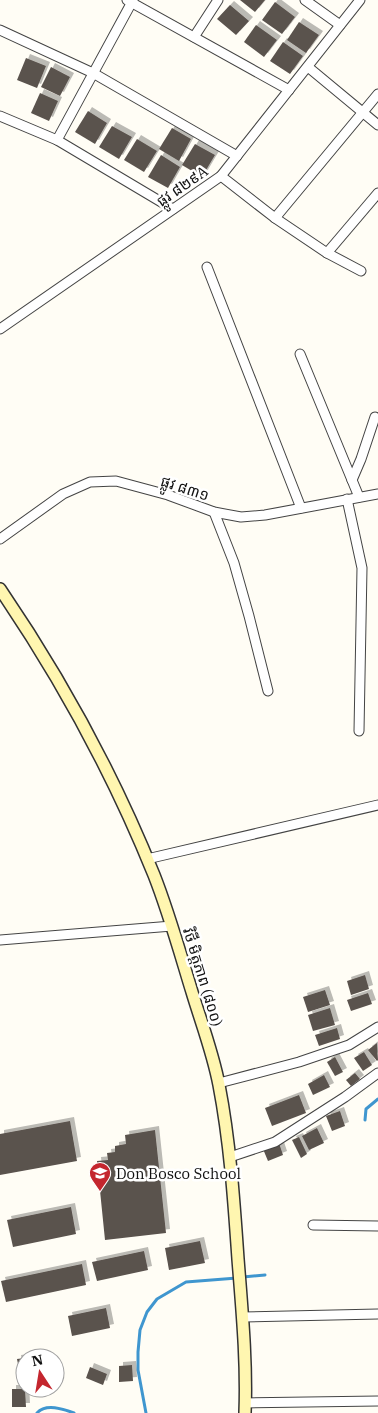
<svg xmlns="http://www.w3.org/2000/svg" width="378" height="1413" font-family="'IBM Plex Serif','Noto Sans Khmer',serif">
  <defs>
    <filter id="shadow"><feDropShadow dx="4" dy="-4" stdDeviation="0" flood-color="#0004"/></filter>
  </defs>
  <rect width="100%" height="100%" fill="#fffdf5"/>
  <g fill="none" stroke-linecap="round" stroke-linejoin="round">
    <g stroke="#3f96cf" stroke-width="3">
      <polyline points="365,1120 366,1109 378,1099"/>
      <polyline points="243,1277 265,1275"/>
      <path d="M37 1413C46 1403 63 1409 74 1413"/>
      <polyline points="146,1413 138,1370 138,1352 140,1330 147,1312 157,1299 186,1282 237,1278"/>
    </g>
  </g>
  <g fill="#5a524d" filter="url(#shadow)">
    <polygon points="240,0 265,0 255,12"/>
    <polygon points="275,2 295,17 282,34 262,20"/>
    <polygon points="230,5 249,21 236,35 217,19"/>
    <polygon points="299,22 319,35 306,53 287,40"/>
    <polygon points="256,25 277,40 264,57 244,42"/>
    <polygon points="283,42 303,56 290,74 270,61"/>
    <polygon points="26,58 46,66 37,88 17,80"/>
    <polygon points="51,67 70,77 60,96 41,87"/>
    <polygon points="40,93 58,101 49,121 31,113"/>
    <polygon points="88,111 107,123 95,144 75,132"/>
    <polygon points="112,126 132,137 119,159 99,147"/>
    <polygon points="172,128 191,139 179,161 159,149"/>
    <polygon points="137,139 157,151 144,172 124,160"/>
    <polygon points="195,144 215,155 202,177 182,165"/>
    <polygon points="161,155 180,167 168,188 148,177"/>
    <polygon points="365,975 369,989 351,995 347,981"/>
    <polygon points="325,990 330,1005 308,1012 303,997"/>
    <polygon points="368,993 372,1004 351,1011 347,1000"/>
    <polygon points="330,1008 335,1025 313,1031 308,1015"/>
    <polygon points="337,1028 340,1039 319,1046 315,1035"/>
    <polygon points="377,1043 378,1060 377,1061 368,1050"/>
    <polygon points="364,1052 372,1065 363,1071 354,1058"/>
    <polygon points="335,1057 343,1072 335,1076 327,1062"/>
    <polygon points="355,1073 360,1079 351,1086 346,1080"/>
    <polygon points="324,1075 330,1087 313,1095 308,1084"/>
    <polygon points="299,1095 306,1113 272,1126 265,1108"/>
    <polygon points="340,1111 345,1126 332,1131 326,1116"/>
    <polygon points="70,1121 77,1161 0,1175 0,1134"/>
    <polygon points="317,1128 324,1143 309,1150 302,1136"/>
    <polygon points="155,1130 166,1233 105,1240 97,1161 108,1160 107,1153 115,1152 115,1146 126,1144 125,1135"/>
    <polygon points="299,1137 307,1154 301,1158 292,1140"/>
    <polygon points="279,1143 283,1155 268,1161 263,1149"/>
    <polygon points="71,1207 76,1234 13,1247 7,1220"/>
    <polygon points="200,1241 205,1263 169,1270 165,1248"/>
    <polygon points="144,1251 148,1270 97,1281 92,1262"/>
    <polygon points="82,1264 86,1285 6,1302 1,1281"/>
    <polygon points="106,1308 110,1328 72,1336 68,1316"/>
    <polygon points="25,1358 25,1373 20,1374 17,1359"/>
    <polygon points="132,1365 133,1381 119,1382 119,1366"/>
    <polygon points="90,1367 107,1374 103,1385 86,1378"/>
    <polygon points="12,1389 25,1389 26,1407 12,1407"/>
  </g>
  <g fill="none" stroke-linecap="round" stroke-linejoin="round">
    <g stroke="#444" stroke-width="11">
      <g id="minor">
        <polyline points="127,0 289,90"/>
        <polyline points="305,0 340,25"/>
        <polyline points="0,30 93,73 237,156"/>
        <polyline points="194,37 218,0"/>
        <polyline points="308,67 378,125"/>
        <polyline points="0,116 57,140 173,209"/>
        <polyline points="57,140 133,0"/>
        <polyline points="221,176 275,218 327,253 361,271"/>
        <polyline points="275,218 378,94"/>
        <polyline points="327,253 378,193"/>
        <polyline points="207,267 301,508"/>
        <polyline points="0,329 221,176 360,0"/>
        <polyline points="300,354 359,497"/>
        <polyline points="352,480 361,459 375,417"/>
        <polyline points="347,499 362,568 359,731"/>
        <polyline points="214,512 234,563 249,616 268,691"/>
        <polyline points="0,539 63,494 90,482 116,481 168,495 214,512 241,517 265,515 378,494"/>
        <polyline points="147,859 378,805"/>
        <polyline points="0,940 172,926"/>
        <polyline points="219,1083 299,1062 349,1045 378,1027"/>
        <polyline points="230,1157 275,1142 345,1097 378,1073"/>
        <polyline points="313,1225 378,1226"/>
        <polyline points="242,1317 378,1314"/>
        <polyline points="245,1403 378,1401"/>
      </g>
    </g>
    <g stroke="#333" stroke-width="14">
      <path id="secondary" d="M0 589C60 677 114 776 154 875 169 913 180 953 192 992 201 1022 213 1053 219 1085 230 1142 234 1201 238 1259 242 1310 247 1362 245 1413"/>
    </g>
    <use href="#minor" stroke="#fff" stroke-width="9"/>
    <use href="#secondary" stroke="#fff6b0" stroke-width="11"/>
  </g>
  <defs>
    <g id="school-pin" transform="scale(1.125)"><path d="M0 17L-7.5 6A9.5 9.5 0 1 1 7.5 6Z" fill="#c4262e" stroke="#fff"/><path d="M0-5L7-2L0 1L-7-2ZM-4 1L0 2.5L4 1V4Q0 6-4 4Z" fill="#fff"/></g>
  </defs>
  <g fill-rule="evenodd">
    <use href="#school-pin" x="100" y="1173"/>
  </g>
  <g text-anchor="middle" dominant-baseline="central" stroke-width="5" stroke-linejoin="round" paint-order="stroke">
    <g font-size="15" fill="#111" stroke="#fff">
      <text transform="translate(182 186) rotate(-35)">ផ្លូវ ៨២៩A</text>
      <text transform="translate(185 488) rotate(18)">ផ្លូវ ៨៣១</text>
      <text transform="translate(203 977) rotate(73)">វិថី មិត្តភាព (៨០០)</text>
    </g>
    <g font-size="15" fill="#111" stroke="#fff" text-anchor="start">
      <text x="116" y="1173">Don Bosco School</text>
    </g>
  </g>
  <g transform="translate(40 1373) rotate(348)"><circle r="24" fill="#ffffff" stroke="#a0a0a0"/>
  <path d="M0-4L9 19L0 12L-9 19Z" fill="#c4262e"/>
  <text y="-8" font-size="14" font-weight="bold" text-anchor="middle" fill="#111111">N</text>
  </g>
</svg>
